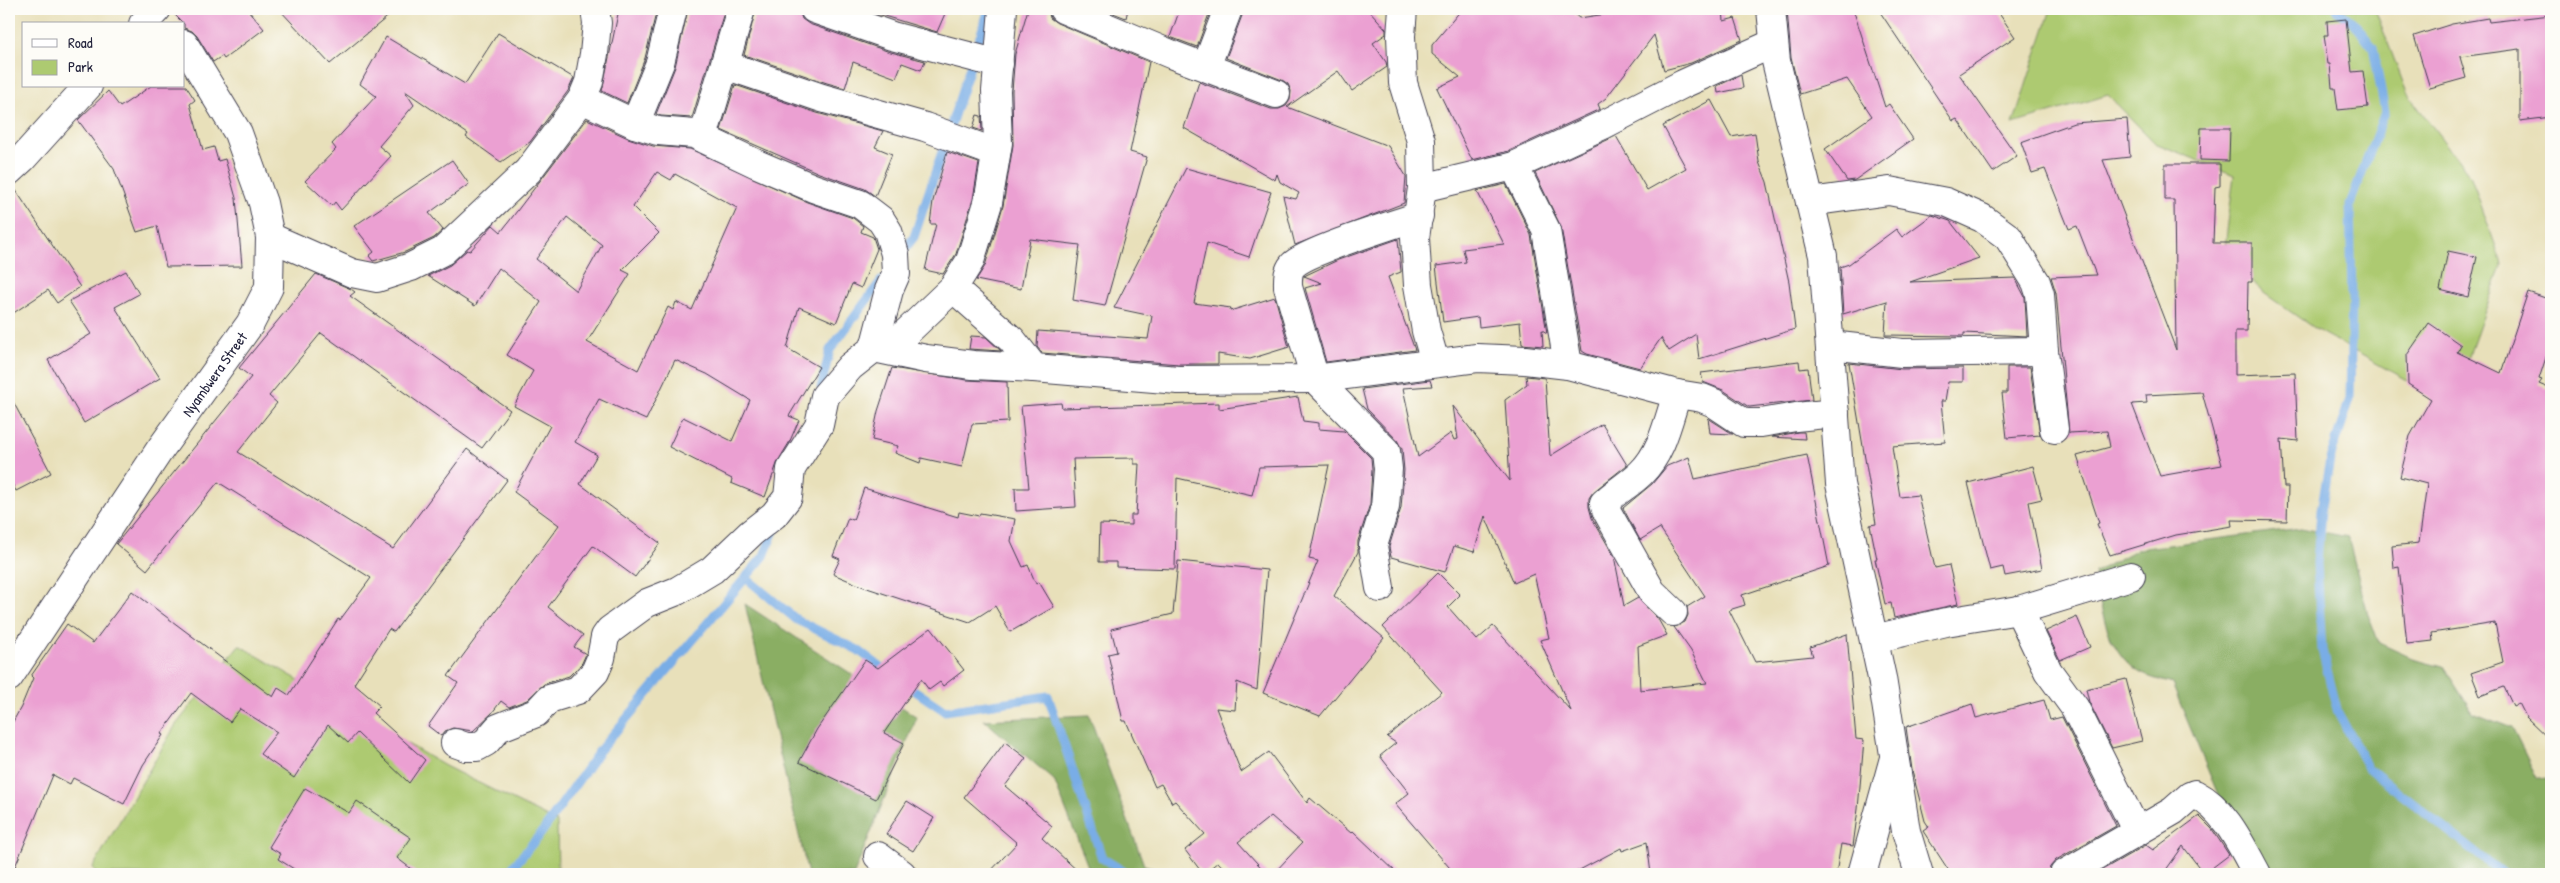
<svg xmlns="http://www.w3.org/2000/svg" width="2560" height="883" font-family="'Patrick Hand',sans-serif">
  <rect width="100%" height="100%" fill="#fdfcf7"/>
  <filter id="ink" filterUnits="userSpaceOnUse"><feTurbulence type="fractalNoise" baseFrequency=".02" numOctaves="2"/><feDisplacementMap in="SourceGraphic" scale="10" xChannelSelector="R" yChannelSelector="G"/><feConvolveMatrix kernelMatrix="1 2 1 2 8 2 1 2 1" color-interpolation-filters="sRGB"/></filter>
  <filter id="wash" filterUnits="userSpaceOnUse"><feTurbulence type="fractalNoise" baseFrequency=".0096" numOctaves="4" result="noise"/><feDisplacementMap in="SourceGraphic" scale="20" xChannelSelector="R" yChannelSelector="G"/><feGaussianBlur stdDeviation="1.12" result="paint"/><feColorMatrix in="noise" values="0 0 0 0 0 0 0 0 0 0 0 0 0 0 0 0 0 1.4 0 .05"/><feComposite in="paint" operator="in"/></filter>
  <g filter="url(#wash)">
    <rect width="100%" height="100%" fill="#e8e0ba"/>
    <g fill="#adca71" stroke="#687656">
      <polygon points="2051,9 2375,9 2407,93 2471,177 2502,264 2451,405 2315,329 2261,291 2225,247 2234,175 2155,143 2108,95 2013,124"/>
      <polygon points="239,645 445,766 557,822 558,874 96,874 93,867 175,726"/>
    </g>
    <g fill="#8aae63" stroke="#56684f">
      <path d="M2301 528 2348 537 2367 611 2379 643 2412 658 2443 666 2473 713 2512 728 2537 778 2551 782V874H2260L2224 809 2172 684C2161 680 2145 677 2136 670 2106 648 2100 606 2095 572L2137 549Z"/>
      <polygon points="745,604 917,717 854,874 808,874"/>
      <polygon points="1089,715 1144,865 1177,874 1091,874 1054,780 984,720"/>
    </g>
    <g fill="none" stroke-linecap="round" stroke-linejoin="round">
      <g stroke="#79ade6" stroke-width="9">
        <polyline points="2336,9 2354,23 2373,47 2385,112 2350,204 2352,297 2350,399 2330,459 2321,511 2317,563 2322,650 2338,713 2368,768 2503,874"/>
        <polyline points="901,254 914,237 989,9"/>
        <polyline points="821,387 830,350 881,281"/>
        <polyline points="746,578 797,620 858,650 890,674"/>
        <polyline points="905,684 945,711 1048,696 1102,858 1128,874"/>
        <polyline points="507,874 542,832 600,750 764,556 777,523"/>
      </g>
    </g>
    <g id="blocks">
      <g fill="#eba0d2" fill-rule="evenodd">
        <polygon points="172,9 247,9 264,29 224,59 222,56 213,62 197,36 192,31 184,28 184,24 172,12"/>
        <polygon points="279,9 397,9 330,64"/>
        <polygon points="619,9 657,9 645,58 627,103 602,91"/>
        <polygon points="688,9 725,9 692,118 661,116 656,114 675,67"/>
        <polygon points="756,9 799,9 802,19 809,24 887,51 925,61 921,70 902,63 896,78 853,62 845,88 827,83 744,55"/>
        <polygon points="861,9 947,9 937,32"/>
        <polygon points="1028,9 1048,9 1050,18 1057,23 1149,62 1130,152 1147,157 1105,306 1073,300 1080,245 1030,239 1021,289 976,280 985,266 1003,206 1013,145 1012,91 1015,54"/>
        <polygon points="1103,9 1128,9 1126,18"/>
        <polygon points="1180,9 1194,9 1209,14 1197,47 1170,37"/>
        <polygon points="1247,9 1368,9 1386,29 1386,34 1373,43 1386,62 1387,67 1352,91 1338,71 1287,107 1388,146 1406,176 1404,203 1295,245 1283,196 1296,199 1299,193 1280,182 1277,174 1275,180 1184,128 1199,82 1271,109 1279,109 1286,106 1290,100 1291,91 1288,84 1282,80 1226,58 1243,13"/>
        <polygon points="1462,9 1568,9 1579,18 1627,11 1626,9 1723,9 1724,21 1735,18 1742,40 1691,63 1664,70 1654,35 1606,98 1598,104 1600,109 1509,151 1472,160 1437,88 1460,77 1432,54 1432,45"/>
        <polygon points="1787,9 1853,9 1885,107 1889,104 1913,139 1855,180 1847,181 1825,149 1872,116 1847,79 1800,94 1791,58"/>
        <polygon points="1878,9 1996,9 2015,37 1959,74 2017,156 1993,172 1957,119 1953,121"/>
        <polygon points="2551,15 2551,117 2520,121 2520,49 2460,57 2466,78 2430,88 2414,36 2452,24 2488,18 2489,22"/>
        <polygon points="2346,19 2352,72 2363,71 2368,107 2338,110 2335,88 2332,88 2330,64 2328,64 2324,35 2328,35 2327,21"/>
        <polygon points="498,33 574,78 568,91 530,142 501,162 466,137 468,134 405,91 414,105 379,146 391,156 341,210 335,202 332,206 305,181 336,149 332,144 376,96 360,84 386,37 465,84"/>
        <polygon points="1741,75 1743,88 1718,93 1717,86"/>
        <polygon points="735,85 817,113 883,131 875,147 892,154 875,196 865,189 819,173 721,130"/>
        <polygon points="151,86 186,86 195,100 190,104 203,150 214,147 218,161 225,159 236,198 242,266 166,267 157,226 137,232 114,169 78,120 108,91 120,107"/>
        <polygon points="1711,100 1731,137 1755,133 1759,162 1767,182 1789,282 1795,329 1699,359 1696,334 1669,351 1661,338 1640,368 1587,354 1582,351 1561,227 1535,173 1616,136 1647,190 1686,168 1663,126"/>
        <polygon points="977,115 981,116 982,131 973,128"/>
        <path d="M587 119 628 138 653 146 690 149 807 202 853 218 863 226 861 232 873 237 877 249 861 288 852 284 836 323 799 307 787 348 819 367 789 416 799 420 789 443 778 461 765 497 731 483 732 479 669 447 683 417 732 441 750 400 707 374 675 360 646 420 599 399 575 442 597 455 580 484 660 543 635 577 593 546 548 607 583 635 574 647 586 654 582 663 569 676 544 684 527 700 509 707 501 701 492 713 473 731 453 728 445 731 441 736 428 726 458 683 448 676 559 525 514 492 550 426 514 406 533 371 507 355 541 302 499 268 475 306 428 276 450 265 467 250 470 251 493 225 501 232ZM657 172 671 180 675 174 737 208 692 310 676 302 673 310 668 307 638 370 587 342 630 274 622 270 659 233 633 207ZM567 217 602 245 576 291 536 259Z"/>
        <path d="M2127 119 2130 157 2103 160 2176 350 2174 200H2165V164H2220V186L2215 187 2213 243H2252V282H2248L2247 331H2235V375L2295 373 2298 441 2281 439 2284 487H2288L2287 521 2231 520 2232 526 2176 535 2110 555 2097 524 2099 523 2077 456 2110 447 2107 431 2069 433 2056 293 2051 277 2096 275 2077 226 2069 229 2045 169 2032 173 2021 142 2074 123ZM2202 392 2222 465 2160 476 2132 404 2147 403 2146 395Z"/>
        <polygon points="2201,128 2230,128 2229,161 2200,160"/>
        <polygon points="947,152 979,163 973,199 956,254 943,274 925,270 936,224 930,224 933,201"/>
        <polygon points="452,160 469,184 429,213 443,230 434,238 405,252 373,261 369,256 374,252 354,226"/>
        <polygon points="1186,168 1271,192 1249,257 1207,243 1194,303 1231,308 1230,311 1275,297 1289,347 1250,359 1218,354 1218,364 1179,364 1042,353 1037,347 1038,331 1148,339 1152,316 1114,308"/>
        <polygon points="1506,184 1531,235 1547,333 1542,330 1543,346 1522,344 1520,322 1479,327 1478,317 1443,322 1436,266 1466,262 1463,249 1504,244 1477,191"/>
        <polygon points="9,186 13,186 80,287 57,303 48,290 9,316"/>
        <polygon points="1932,215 1950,221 1979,258 1910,282 2015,278 2025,297 2027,336 1964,333 1964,336 1885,335 1887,301 1843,314 1840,267 1849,264 1896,229 1902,237"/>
        <polygon points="1398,239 1401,272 1388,277 1415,350 1326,362 1305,288 1322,283 1304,276 1338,260"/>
        <polygon points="2448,251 2477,257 2468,297 2440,290"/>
        <polygon points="126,271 139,294 115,307 160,378 84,423 48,360 91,334 69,301"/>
        <polygon points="316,274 351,289 355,292 350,296 510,410 482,448 321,333 269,396 277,403 238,452 393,549 467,449 507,480 394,632 389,629 354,684 380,706 373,713 425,760 409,783 357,733 348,743 328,725 294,778 260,754 277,732 240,709 230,722 191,693 161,734 163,735 143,765 124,804 73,778 70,784 53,775 12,874 9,874 9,729 21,707 33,678 31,676 67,624 93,643 132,591 273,697 278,688 289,695 338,619 340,620 371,578 218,482 147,570 116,544 251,377 239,368"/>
        <polygon points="2528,292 2551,300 2551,342 2539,379 2542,380 2539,384 2551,389 2551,741 2526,717 2519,703 2513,706 2504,687 2480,696 2471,673 2503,662 2495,623 2432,633 2433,641 2407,644 2399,567 2394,568 2392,546 2419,543 2427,484 2400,477 2410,436 2431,399 2408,384 2407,355 2429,323 2461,345 2457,352 2501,373"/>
        <polygon points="971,336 986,337 1001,351 969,349"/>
        <polygon points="1799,361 1800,369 1808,368 1812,400 1749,407 1723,390 1703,382 1701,373"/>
        <polygon points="1849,363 1902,369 1963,368 1963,382 1948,382 1945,401 1941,401 1945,442 1892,446 1900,497 1918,495 1935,568 1949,565 1958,604 1894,618 1891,603 1885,604 1875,559 1877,559 1870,525 1876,524"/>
        <polygon points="2007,367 2030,367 2040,435 2007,438 2002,393 2007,393"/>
        <polygon points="892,368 967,380 1007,382 1008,422 972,424 962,467 921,458 920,463 895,453 898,446 872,440 878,411"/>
        <polygon points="1526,376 1545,378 1550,456 1602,424 1627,465 1593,492 1589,498 1589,507 1592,518 1614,556 1624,606 1638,598 1658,619 1667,635 1638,646 1640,690 1707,683 1691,651 1674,627 1685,622 1688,615 1687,607 1705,596 1660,528 1640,540 1623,508 1652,484 1667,466 1689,457 1695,479 1807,455 1829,566 1742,595 1745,605 1729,610 1755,662 1813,656 1810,647 1847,634 1856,739 1864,740 1858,809 1853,846 1841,844 1836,874 1651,874 1647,842 1622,851 1621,848 1572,874 1455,874 1395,804 1409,793 1380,756 1396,743 1387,737 1442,692 1383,627 1438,573 1460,595 1448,607 1477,640 1493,626 1571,711 1540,640 1549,638 1534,574 1514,583 1485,516 1474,552 1454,546 1445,572 1391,557 1389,547 1401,508 1404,470 1402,449 1397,440 1367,409 1362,389 1430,380 1432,386 1403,388 1418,457 1451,433 1454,440 1458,439 1453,406 1510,481 1505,400 1527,384"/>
        <polygon points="9,394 51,473 16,491 9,478"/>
        <polygon points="1298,397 1303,421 1319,423 1319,429 1344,431 1371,458 1372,469 1370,504 1358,541 1358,552 1334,596 1384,638 1320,716 1263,693 1318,561 1309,559 1329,465 1259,467 1252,495 1177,478 1175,569 1116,567 1116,562 1099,562 1100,524 1131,525 1131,515 1136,515 1139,464 1134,464 1134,458 1073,459 1076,507 1016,511 1015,488 1029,488 1021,406 1061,403 1062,408 1219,403 1219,409"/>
        <polygon points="1708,418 1733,434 1710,433"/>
        <polygon points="1804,432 1805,439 1772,437 1798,432"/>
        <polygon points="2033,466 2042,499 2029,502 2042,569 2005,576 2003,567 1990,570 1968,483"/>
        <polygon points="864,488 958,517 959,512 979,516 980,513 1015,519 1011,541 1023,567 1028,565 1036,584 1039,582 1054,607 1010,632 995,606 970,622 864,587 833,574 840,559 833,556 848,518 853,520"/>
        <polygon points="1178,561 1267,570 1257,690 1237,682 1235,710 1216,708 1241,772 1269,752 1307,803 1310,798 1351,833 1353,831 1398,874 1273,874 1302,843 1271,816 1238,842 1267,874 1229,874 1218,862 1203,874 1185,850 1205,834 1175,801 1172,803 1161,784 1155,787 1126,721 1123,721 1108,654 1117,652 1111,629 1173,614"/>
        <polygon points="2077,617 2090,647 2060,660 2046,631"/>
        <polygon points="931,628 964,670 943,686 940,682 929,690 921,679 884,733 904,743 876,799 799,762 817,729 865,660 878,668"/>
        <polygon points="2126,679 2142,741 2112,748 2089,702 2086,689"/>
        <polygon points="2044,700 2050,720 2062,717 2116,826 2056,860 2050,867 2048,874 1951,874 1923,831 1929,827 1925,821 1912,770 1906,727 1972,704 1976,718"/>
        <polygon points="1005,742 1026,758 1005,786 1052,826 1042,838 1081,874 988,874 1017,843 964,797"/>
        <polygon points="305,788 349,813 357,801 411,838 397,858 418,874 302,874 278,859 281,854 269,847"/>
        <polygon points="907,801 934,818 913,851 886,834"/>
        <polygon points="2199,816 2212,829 2229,855 2204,874 2183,846 2163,874 2095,874 2146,845 2153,850"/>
      </g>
    </g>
  </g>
  <g filter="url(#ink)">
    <use href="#blocks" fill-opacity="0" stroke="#403e4e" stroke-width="1"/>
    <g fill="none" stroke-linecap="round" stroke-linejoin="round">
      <g stroke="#403e4e" stroke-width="30">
        <g id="street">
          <polyline points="814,9 892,36 999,64"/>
          <polyline points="1063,9 1173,55 1276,94"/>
          <polyline points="1403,9 1401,36 1403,83 1421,141 1422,188 1415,238 1418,285 1426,331 1435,362"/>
          <polyline points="725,65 822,98 925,127 996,153"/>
          <polyline points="1206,67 1228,9"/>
          <polyline points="635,124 660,63 673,9"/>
          <polyline points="703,137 741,9"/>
          <polyline points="1514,166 1546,230 1568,365"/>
          <polyline points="1422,188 1514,166 1603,125 1683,84 1774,43"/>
          <polyline points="1810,202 1889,191 1946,202 1982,218 2008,237 2036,282 2040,294 2044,351 2054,429"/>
          <polyline points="270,237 352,273 377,278 411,267 443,251 528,171 582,99 589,82 594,54 597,23 595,9"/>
          <polyline points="953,288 1012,340 1034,368"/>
          <polyline points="1830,345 1902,353 2044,351"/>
          <polyline points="874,348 926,359 973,365 1034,368 1178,380 1315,379 1477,358 1525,360 1568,365 1677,394 1702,398 1714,403 1744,423 1761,423 1796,417 1835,413"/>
          <polyline points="888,350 953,288 970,261 988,203 998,143 996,91 1003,9"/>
          <path d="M1380 588 1373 546 1385 507 1388 469 1386 451 1315 379 1288 287C1288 279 1287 272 1293 265 1307 251 1395 224 1419 216"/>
          <polyline points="2019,610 2048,671 2075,708 2137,832"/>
          <path d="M1673 612 1652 592 1606 510 1604 503C1615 492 1630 484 1641 473 1662 453 1668 421 1677 394"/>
          <polyline points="1874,639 1946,622 2019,610 2131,576"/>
          <polyline points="455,743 466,747 477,747 486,742 498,728 536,713 549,699 578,690 595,672 601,658 605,637 610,630 647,603 677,591 712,570 751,533 774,515 788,497 791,469 819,425 825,396 850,367 874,348 889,290 896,274 895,254 888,231 881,220 860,204 813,188 757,164 694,134 658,131 635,124 582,99"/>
          <polyline points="878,856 902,874"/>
          <polyline points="1862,874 1894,758"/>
          <path d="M2064 874 2173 811 2190 796 2195 794C2226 810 2241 845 2257 874"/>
        </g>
      </g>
      <g stroke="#403e4e" stroke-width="30">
        <g id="secondary">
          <polyline points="1771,9 1776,61 1823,256 1840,484 1882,678 1906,831 1919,874"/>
          <polyline points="143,24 157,9"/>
          <polyline points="9,171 22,159 88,86"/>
          <path id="s1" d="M9 677 159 451 250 324 269 287 270 237 263 203 238 133 184 44"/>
        </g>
      </g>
      <use href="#street" stroke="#fff" stroke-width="28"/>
      <use href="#secondary" stroke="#fff" stroke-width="28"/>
    </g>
  </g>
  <g text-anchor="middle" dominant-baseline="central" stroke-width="4.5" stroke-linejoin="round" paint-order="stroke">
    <g font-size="15" fill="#22223b" stroke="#fdfcf7">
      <text stroke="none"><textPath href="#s1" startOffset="366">Nyambwera Street</textPath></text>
    </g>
  </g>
  <rect width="2560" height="883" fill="none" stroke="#fdfcf7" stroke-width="30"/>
  <rect x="22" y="22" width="162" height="65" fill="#fdfcf7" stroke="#a5a5ac"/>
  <rect x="32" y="39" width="25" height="8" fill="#ffffff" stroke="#a5a5ac"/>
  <text x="68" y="48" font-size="15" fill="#22223b">Road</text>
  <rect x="32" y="60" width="25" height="15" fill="#adca71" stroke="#a5a5ac"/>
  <text x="68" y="72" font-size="15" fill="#22223b">Park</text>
</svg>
